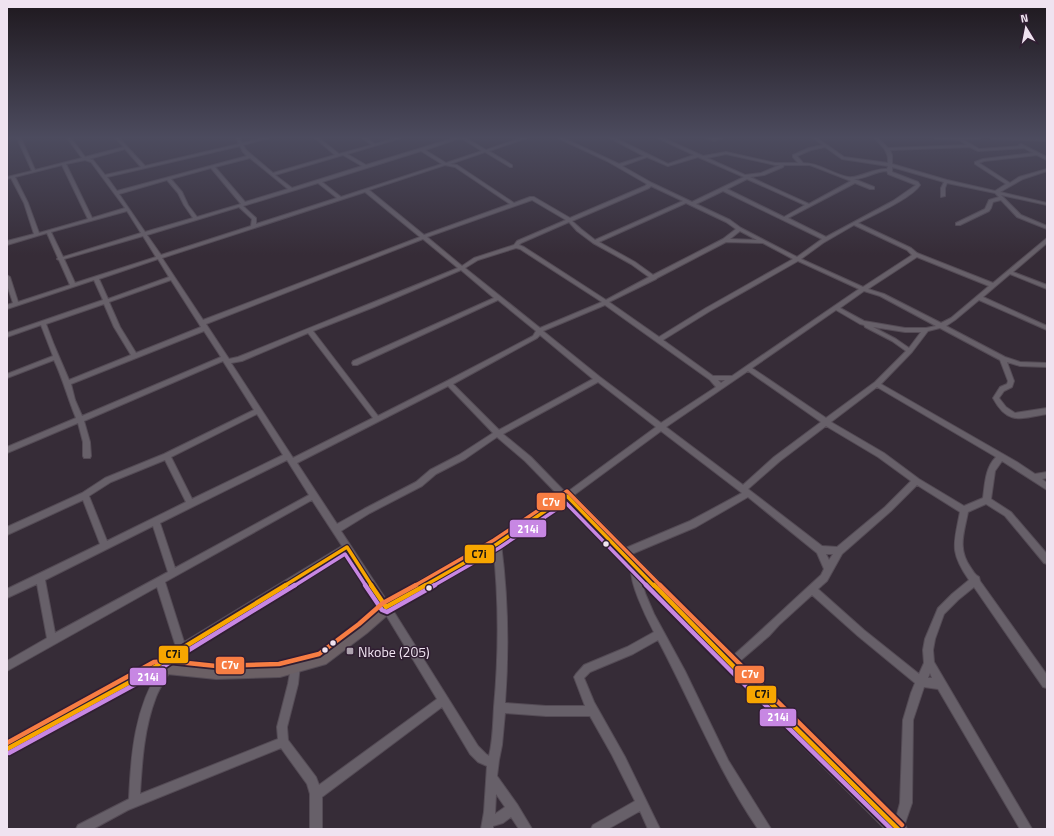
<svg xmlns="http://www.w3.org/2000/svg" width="1054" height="836" font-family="'Titillium Web',sans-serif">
  <rect width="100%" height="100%" fill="#362c37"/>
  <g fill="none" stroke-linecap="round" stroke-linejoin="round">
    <g stroke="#544b55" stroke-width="2">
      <g id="street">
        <polygon points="7,138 10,138 7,139"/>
        <path d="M17 138H21L35 170 82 158 67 138H71L85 157 124 147 115 138H119L145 166 239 144 236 138H240L242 143 262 138H269L243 145 246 150 273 173 335 155 315 138H319L339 154 372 145 362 138H367L375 144 395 138H401L347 154 366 165 454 138H460L425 150 446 163 482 151 461 138H466L486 150 521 138H527L489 151 512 165V167H510L485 152 450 164 457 165 514 203 530 197H534L570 218 645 186 647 184 607 161 558 138H563L619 164 644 156 610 138H615L668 164 694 155 658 138H663L703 156 726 152 775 163H798L793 157V155L809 148 823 145 813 138H817L844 157 888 163C889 151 882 146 874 138H878L888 148 967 145 959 140 936 139 934 138H981L979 139 964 140 979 149 1020 146 1019 145 1021 144 1047 157V160L1037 155 984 161 979 163 1010 183 1019 177 1047 169V171L1023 179 1000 192 1047 203V205L1001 195 1021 215 1047 226V229L1017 217 1001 200 993 202 991 208 989 211 960 225H956V223L985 209 989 200 999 197 995 193 947 183 945 188V196L941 197V188L944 182 892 167V172L918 182 920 185C912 198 873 215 858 223L911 248 917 253 993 283 1047 238V243L1013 272 1047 285V289L1010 274 983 297 1047 326V330L979 300 955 320 946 326 1005 357 1020 362 1047 363V367L1020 366 1007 362 1014 381 1012 387 1004 391 999 398 1006 407 1015 413 1047 408V414C1021 418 1008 426 993 398L1000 387 1007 384 1008 381 1000 360 940 328 928 331 912 352 881 384 1017 462 1035 474 1047 472V478L1042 479 1047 483V490L1002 461 995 471 991 499 1011 512 1047 554V564L1044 563 1005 516 986 504 968 512C964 533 957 549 971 568 973 571 975 575 979 577L980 581 1047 675V688L1043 687 974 587 958 600 944 614 935 639 933 650 934 662 1032 829H1020L938 689 924 687 913 720 912 803 903 829H893L900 803 903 720 911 693 915 683 858 636 812 595 779 625 769 636 733 667 730 669 727 667 725 664 727 661C759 633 789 604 821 575L824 569 817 553 748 497 696 527 627 556 624 557 621 556 620 553 621 550 690 521 742 493 661 431 570 498 565 500 562 499 525 461 497 437 465 459 436 474 422 486 370 513 341 531 389 604 478 746 486 754 489 756C493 740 493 723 494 707 499 653 499 598 493 544L494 541 497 540 500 541 501 544C508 597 509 650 505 703L546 706H585L574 677 576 674 584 665 627 647 654 632C647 619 626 577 632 564L635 563 638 564 645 593 654 614 685 671 728 760 771 829H758C717 769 692 704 658 640L633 654 590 672 584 678 594 702 625 757 660 829H648L640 811 608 829H591L593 825 635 801 612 755 590 716H546L505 713 502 745 499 760 497 776 517 804 532 829H519L511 817 503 823 493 826V829H481L484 812 487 766 478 762 470 754 442 707 322 797V829H310V794L307 784 281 748 128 810 93 829H76L78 825 129 799C131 753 135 708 160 669L158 667 156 664 158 661 176 647 157 587 7 671V661L47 638 37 584 7 598V589L100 544 83 500 7 535V527L82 493 105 478 164 454 254 410 223 361 84 421 90 442 91 456 90 458H84L83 456V442L78 423 7 453V447L76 418C68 399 63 379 54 360L7 378V374L53 356 41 325 7 337V333L103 300 94 280 7 309V305L13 303 7 285V275L10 277 18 302 70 285 59 260 57 259 58 258 47 233 7 245V241L34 234 24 203 11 178 7 179V177L32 171ZM240 146 243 152 247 156 117 191 107 177ZM825 147 842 159 888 166 887 169C873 168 858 179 848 177 832 174 820 163 803 163L797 156 811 150ZM970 147 978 151 1024 148 1033 153 983 159 975 162V164L1006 184 995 191 947 180 892 164V155L890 150ZM125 149 141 167 105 175 93 160 89 159ZM421 151 442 164 341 197 322 182ZM726 154 775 165H780L761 173 745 175 707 158ZM343 155 362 166 292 188 275 175ZM647 157 668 166 698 157 744 177 692 202 652 183 622 166ZM250 158 288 189 245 202 215 167ZM85 160 91 162 125 208 92 218 66 164ZM62 165 88 219 39 233 28 203 15 177ZM445 165 455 167 510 204 424 235 369 190ZM784 165H810L851 181 809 204 750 177 764 175 783 167ZM211 168 241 204 197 217 188 205 182 192 171 179ZM887 171 888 174 916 185 893 201 826 237 788 218 855 183 870 189H874V187L854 179C866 179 875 171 887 171ZM747 179 805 205 784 217 727 189ZM167 180 178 193 184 205 193 218 145 232 119 194ZM318 183 337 198 256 224V218L243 206ZM651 186 683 201 595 240 581 229 572 221 649 188ZM723 191 822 239 797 257 741 228 730 220 696 204ZM365 192 420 237 203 320 162 258ZM532 200 566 220 517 241 514 245 474 258 462 266 427 237ZM686 203 726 222 736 229 723 239 653 275 635 262 599 242ZM239 207 252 219 251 226 161 255 147 235ZM127 211 141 233 63 257 51 232ZM569 222 577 231 593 243 631 264 649 277 606 300 524 247 519 245 521 243ZM854 225 907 250 912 255 863 287 801 259 823 243ZM740 231 757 240 730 239ZM143 236 156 257 75 283 64 259ZM423 239 458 268C385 298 311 327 238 357L229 359 206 324ZM726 242 763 243 793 259 706 308 659 337 609 302 656 279 657 278ZM516 248 520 249 602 302 540 328 465 268 478 260ZM917 257 989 286 951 318 941 323 884 294 868 289ZM158 259 169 277 108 299 99 279ZM798 261 859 289 732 376H713L663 340 710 311ZM461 270 494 298 353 361 352 363 353 365H357L498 300 536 331 533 336 447 381 378 416 313 331 374 307ZM171 280 201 327 136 353 120 327 109 302ZM864 291 880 296 936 326 926 328H905L864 321 840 308ZM104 304 114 327 131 355 69 380 54 345 46 324ZM605 305 710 380 716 387 661 423 600 377 543 331ZM836 310 860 324 864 325 865 327 892 341 906 351 875 382 826 418 752 368ZM873 327 905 332H921L909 348 896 339ZM204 331 221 357 82 416 75 400 71 384ZM308 333 373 418 293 458 231 363 242 361ZM540 335 593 379 499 430 453 384 537 338ZM748 371 821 422 774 457 743 485 666 427ZM718 380H725L721 383ZM598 382 656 427 566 493 531 457 503 434ZM448 386 493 433 459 455 430 470 416 482 364 509 337 524 297 463ZM877 387 996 457C985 468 985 484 983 498L964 506 919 479 884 453 831 422ZM257 414 283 455 192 499 171 457ZM826 426 878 457 911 481 885 507 837 547 822 546 748 489 780 461ZM165 460 186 502 107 541 89 496 111 482ZM287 460 309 495 175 568 160 523ZM917 485 960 512C954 544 949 551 969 580L952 594 938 608 925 639 923 650 924 663 919 674 864 630 818 589 827 581 842 554 891 511ZM312 500 342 546 184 642 165 582ZM153 526 168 572 55 633 45 580ZM346 552 383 610 437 699 319 785 316 777 288 740 287 727 298 684 300 665 298 662 295 660 292 662 288 684 277 727 278 739 140 794C142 761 144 728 156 697 160 686 168 677 172 667L170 663 184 652ZM826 554H833L829 560ZM930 673 932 678H928ZM496 794 505 807 495 814Z"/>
        <polygon points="707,138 723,138 714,141"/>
        <polygon points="991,138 1047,139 1047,141 993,139"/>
      </g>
    </g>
    <g stroke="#544b55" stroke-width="2">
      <polygon id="secondary" points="567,491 571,492 741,664 904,823 907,829 885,829 731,674 566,503 502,548 391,612 367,633 326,664 280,677 216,679 167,674 157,675 7,757 7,740 155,659 167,658 216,663 280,661 317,652 357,623 381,602 492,540"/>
    </g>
    <use href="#street" fill="#676069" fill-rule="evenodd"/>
    <use href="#secondary" fill="#6b6065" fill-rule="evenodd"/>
    <g stroke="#301e32" stroke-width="6">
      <g id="bus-1-far1">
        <polyline points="284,586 347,547 372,586"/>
        <polyline points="424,586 497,544 567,496 654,586"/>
      </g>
    </g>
    <g stroke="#301e32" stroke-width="8">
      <g id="bus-1">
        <polyline points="371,585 386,607 426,585"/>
        <polyline points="654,585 736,669 898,829"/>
        <polyline points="7,749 143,675 181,649 286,585"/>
      </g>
    </g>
    <g stroke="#301e32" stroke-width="6">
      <g id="bus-2-far1">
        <polyline points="294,586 345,554 366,586"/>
        <polyline points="433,586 499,548 566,503 647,586"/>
      </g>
    </g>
    <g stroke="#301e32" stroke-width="8">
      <g id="bus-2">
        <polyline points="365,585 382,610 387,612 435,585"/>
        <polyline points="646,585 732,672 891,829"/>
        <polyline points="9,753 145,679 184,653 295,585"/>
      </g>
    </g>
    <g stroke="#301e32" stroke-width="6">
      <polyline id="bus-3-far1" points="414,586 494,540 567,491 661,586"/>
    </g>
    <g stroke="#301e32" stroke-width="8">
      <g id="bus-3">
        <polyline points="660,585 902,825"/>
        <polyline points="7,743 154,662 168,661 216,666 279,664 319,654 359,624 383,603 416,585"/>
      </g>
    </g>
    <use href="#bus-1-far1" stroke="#f7a600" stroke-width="3.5"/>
    <use href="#bus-1" stroke="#f7a600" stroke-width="4.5"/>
    <use href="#bus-2-far1" stroke="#c787e3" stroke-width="3.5"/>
    <use href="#bus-2" stroke="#c787e3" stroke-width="4.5"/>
    <use href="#bus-3-far1" stroke="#f77d43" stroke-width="3.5"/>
    <use href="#bus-3" stroke="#f77d43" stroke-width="4.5"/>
  </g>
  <linearGradient id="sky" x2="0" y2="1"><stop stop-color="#1e181e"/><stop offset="0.54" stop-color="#4c4b5e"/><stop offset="1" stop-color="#4c4b5e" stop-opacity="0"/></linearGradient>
  <rect width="1054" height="255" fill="url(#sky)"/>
  <g fill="#efe3f0" stroke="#301e32" stroke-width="1.5">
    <circle cx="606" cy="544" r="3.5"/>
    <circle cx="429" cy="588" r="3.5"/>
    <circle cx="333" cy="643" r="3.5"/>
    <circle cx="325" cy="650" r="3.5"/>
  </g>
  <rect fill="#aea3af" stroke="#301e32" stroke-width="1.5" x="346" y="647" width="8" height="8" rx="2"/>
  <g text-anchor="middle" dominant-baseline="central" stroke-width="3" stroke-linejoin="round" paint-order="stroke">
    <g font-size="14" fill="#efe3f0" stroke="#301e32" text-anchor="start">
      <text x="358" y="651">Nkobe (205)</text>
    </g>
  </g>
  <g stroke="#301e32" stroke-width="1.5">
    <rect x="536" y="492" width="30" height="19" rx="4" fill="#f77d43"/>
    <rect x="509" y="519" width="38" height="19" rx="4" fill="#c787e3"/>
    <rect x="464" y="544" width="31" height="20" rx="4" fill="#f7a600"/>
    <rect x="158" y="645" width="31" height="19" rx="4" fill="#f7a600"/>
    <rect x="215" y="656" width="30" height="19" rx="4" fill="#f77d43"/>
    <rect x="734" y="665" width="31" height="19" rx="4" fill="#f77d43"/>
    <rect x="129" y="667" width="38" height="19" rx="4" fill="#c787e3"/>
    <rect x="746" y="685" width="31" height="19" rx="4" fill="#f7a600"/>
    <rect x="759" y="708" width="38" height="19" rx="4" fill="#c787e3"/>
  </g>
  <g font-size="11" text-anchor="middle" font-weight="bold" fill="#fff">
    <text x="551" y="506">C7v</text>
    <text x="528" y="533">214i</text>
    <text x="230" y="669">C7v</text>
    <text x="750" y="678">C7v</text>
    <text x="148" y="681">214i</text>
    <text x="778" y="721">214i</text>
  </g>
  <g font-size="11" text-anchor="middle" font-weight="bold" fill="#111">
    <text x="479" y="558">C7i</text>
    <text x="173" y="658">C7i</text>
    <text x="762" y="698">C7i</text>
  </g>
  <rect width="1054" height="836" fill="none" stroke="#efe3f0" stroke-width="16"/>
  <g transform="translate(1026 28) rotate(350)" stroke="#301e32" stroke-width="3" paint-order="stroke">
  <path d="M0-3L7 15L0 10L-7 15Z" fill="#efe3f0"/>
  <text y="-6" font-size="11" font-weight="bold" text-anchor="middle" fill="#efe3f0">N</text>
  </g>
</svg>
